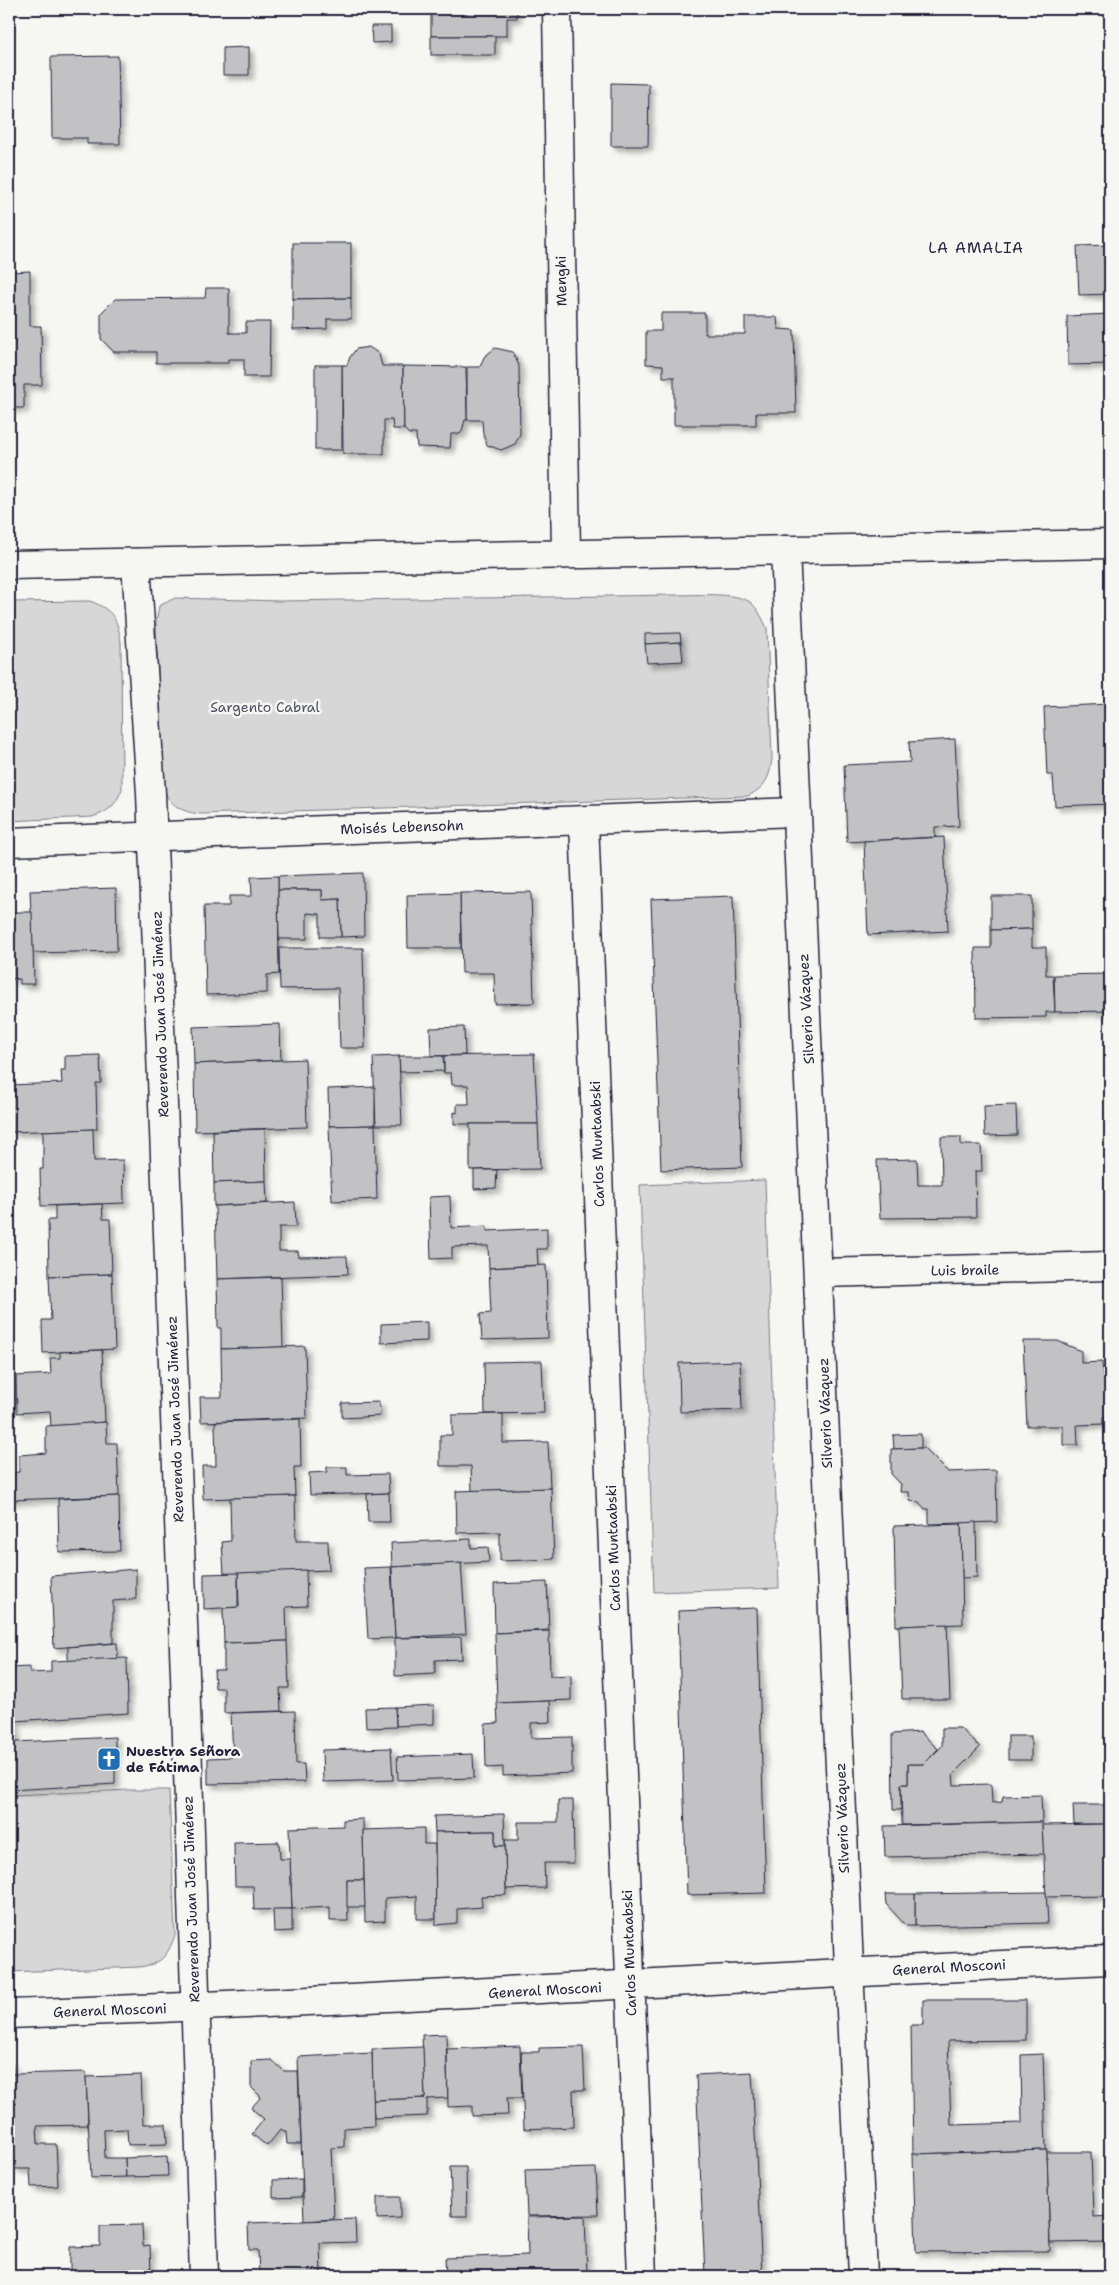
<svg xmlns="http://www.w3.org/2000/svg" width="1119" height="2285" font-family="'Shantell Sans',sans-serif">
  <defs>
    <filter id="shadow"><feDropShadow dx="4.5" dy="4.5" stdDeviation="2.5" flood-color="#0004"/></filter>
  </defs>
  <rect width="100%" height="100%" fill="#f6f6f2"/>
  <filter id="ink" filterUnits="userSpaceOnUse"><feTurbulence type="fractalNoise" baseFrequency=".02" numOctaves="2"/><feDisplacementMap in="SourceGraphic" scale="10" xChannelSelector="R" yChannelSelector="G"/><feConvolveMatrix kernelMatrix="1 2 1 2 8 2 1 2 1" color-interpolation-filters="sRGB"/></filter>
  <g filter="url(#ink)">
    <g fill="#d7d7d7" stroke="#7c7c89">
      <path d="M676 595C694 595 735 592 750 602 758 608 763 620 767 628L772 758C770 777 766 787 748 796L200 814C182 812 171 806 163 789L156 622 159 606 175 598 280 601Z"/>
      <path d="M90 601C113 610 117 618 121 642L122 789C116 805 109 812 92 817L9 821V602Z"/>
      <polygon points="765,1180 779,1588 654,1592 640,1185"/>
      <path d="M130 1790H169L175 1936C166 1957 163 1963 140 1967L9 1972V1795Z"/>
    </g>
    <g fill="#c2c2c4" stroke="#22223b" filter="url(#shadow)">
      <polygon points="431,9 517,9 517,18 507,18 507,36 431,36"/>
      <polygon points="371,26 391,26 391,42 372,43"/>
      <rect x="431" y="36" width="64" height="19"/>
      <polygon points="249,47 249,75 223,75 223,48"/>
      <polygon points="118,56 120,144 87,144 87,138 52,138 51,57"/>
      <polygon points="611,83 649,84 648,146 611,146"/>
      <polygon points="293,243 351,243 351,298 293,299"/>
      <polygon points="1110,245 1110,294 1079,295 1077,246"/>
      <polygon points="30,271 30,326 41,326 42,385 24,385 24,408 9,408 9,272"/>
      <polygon points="206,288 229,288 229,333 246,333 246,322 270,322 269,377 244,377 244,359 228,359 228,363 156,363 156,352 114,352 101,339 101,313 115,299 205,298"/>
      <polygon points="351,298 351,319 327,319 327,329 293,330 293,299"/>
      <polygon points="661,313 705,313 705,334 745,334 745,317 777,317 778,329 794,330 796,413 756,413 756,425 674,425 674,377 663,377 663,365 646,364 646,331 661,331"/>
      <polygon points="1110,314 1110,364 1068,365 1067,316"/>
      <polygon points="369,347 379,354 382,366 403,366 404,429 393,429 392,420 384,420 384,454 343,454 342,365 347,365 350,357 356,349"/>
      <polygon points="495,348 513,352 519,366 520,434 515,444 501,450 487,445 483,434 482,420 467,420 467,367 480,367 484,357"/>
      <rect x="315" y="365" width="27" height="85"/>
      <polygon points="403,366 466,367 467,420 465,420 462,431 460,434 451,434 450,448 417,447 416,434 409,434 404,429"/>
      <polygon points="680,633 681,642 645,644 645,634"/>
      <polygon points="681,642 683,661 647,663 645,644"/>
      <polygon points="1110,704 1110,804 1055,806 1053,775 1047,775 1044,707"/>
      <polygon points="955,739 959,826 935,827 935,837 847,842 844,765 910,762 909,742"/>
      <polygon points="944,837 948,931 868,935 864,841"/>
      <polygon points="363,873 364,936 341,937 340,899 322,900 322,890 278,890 278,876"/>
      <polygon points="278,876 279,974 267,975 267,993 206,995 204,906 229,906 229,896 252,896 251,877"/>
      <polygon points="116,888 117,951 33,953 30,891"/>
      <polygon points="278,890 322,890 322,900 340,899 341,937 320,937 320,914 307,913 307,939 279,939"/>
      <polygon points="531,892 534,1003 495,1004 494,973 462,973 460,893"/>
      <polygon points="460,893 461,948 408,948 407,895"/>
      <polygon points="733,896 742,1167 661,1170 651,899"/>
      <polygon points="991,896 1032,896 1032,929 991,930"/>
      <polygon points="9,912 32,912 34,984 20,984 20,979 9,979 9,1001"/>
      <polygon points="1032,929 1032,947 1046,947 1046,975 1053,975 1055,1012 1046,1012 1046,1017 976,1018 975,948 991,948 991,930"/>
      <polygon points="279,948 363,948 365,1048 340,1048 338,988 280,989"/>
      <polygon points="1110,974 1110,1011 1055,1012 1054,975"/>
      <polygon points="280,1024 281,1060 194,1064 193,1027"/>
      <polygon points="464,1027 465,1055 431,1056 430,1028"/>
      <polygon points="534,1054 538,1124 454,1124 454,1112 457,1113 457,1104 469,1104 468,1085 452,1085 451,1073 444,1073 444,1056"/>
      <polygon points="100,1055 101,1083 96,1083 97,1129 9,1132 9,1085 62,1083 61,1070 65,1070 65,1056"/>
      <polygon points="399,1056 402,1125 376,1125 373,1057"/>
      <polygon points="399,1056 443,1056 444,1071 400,1072"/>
      <polygon points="305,1059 307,1127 195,1131 194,1064"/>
      <polygon points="375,1087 375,1125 329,1126 328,1089"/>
      <polygon points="1016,1105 1017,1135 985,1136 984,1106"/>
      <polygon points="470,1124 538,1124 540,1169 470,1170"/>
      <polygon points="375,1125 377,1199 332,1201 329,1126"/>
      <polygon points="93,1129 94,1161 123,1160 124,1203 41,1206 40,1169 43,1169 43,1131"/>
      <polygon points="265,1129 266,1181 214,1183 213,1131"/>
      <polygon points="941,1137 961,1137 961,1145 981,1145 982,1171 975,1171 976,1217 880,1218 877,1160 917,1159 918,1185 942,1185"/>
      <polygon points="474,1170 497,1170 496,1188 474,1189"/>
      <polygon points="266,1181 267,1203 214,1206 214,1183"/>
      <polygon points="450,1196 451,1228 487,1226 487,1231 547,1228 547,1249 537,1249 538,1265 489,1268 488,1246 452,1247 452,1258 431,1259 429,1197"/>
      <polygon points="295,1202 296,1227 279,1227 279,1251 298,1251 299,1257 347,1256 348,1274 217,1279 215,1206"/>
      <polygon points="102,1204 103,1219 110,1219 112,1274 49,1276 48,1220 55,1220 55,1206"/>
      <polygon points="546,1265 548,1338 482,1340 480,1314 491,1313 489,1268"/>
      <polygon points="112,1274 115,1349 43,1353 42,1320 51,1320 49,1276"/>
      <polygon points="281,1277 283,1347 221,1349 221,1328 218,1328 217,1279"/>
      <polygon points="427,1322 427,1341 381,1343 381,1324"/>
      <polygon points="1023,1341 1058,1341 1081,1351 1081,1363 1102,1362 1103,1376 1110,1376 1110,1417 1103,1417 1103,1424 1077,1425 1078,1445 1063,1445 1063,1426 1027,1426"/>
      <polygon points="305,1346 307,1418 201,1422 200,1397 222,1397 221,1349"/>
      <polygon points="102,1350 105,1422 51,1426 50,1411 17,1413 16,1376 51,1374 50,1358 60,1358 60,1352"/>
      <polygon points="542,1361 544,1413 485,1414 484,1362"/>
      <polygon points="740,1361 742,1410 680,1412 679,1363"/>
      <polygon points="379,1402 380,1416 342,1418 342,1403"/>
      <polygon points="503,1414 503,1443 548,1442 550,1488 472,1491 471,1466 440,1466 440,1435 452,1435 452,1415"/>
      <polygon points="300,1419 301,1467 294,1467 295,1496 203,1499 202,1466 216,1466 215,1422"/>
      <polygon points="106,1422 107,1443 117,1443 119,1496 9,1500 9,1473 19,1472 19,1455 46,1453 46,1426"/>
      <polygon points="921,1434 921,1448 894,1449 893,1435"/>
      <polygon points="924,1448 948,1472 996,1470 997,1522 929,1524 929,1509 925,1509 919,1502 910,1501 909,1492 900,1492 901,1484 891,1474 891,1449"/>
      <polygon points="327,1467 347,1467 347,1475 388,1474 389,1493 310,1495 309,1473 327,1472"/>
      <polygon points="551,1488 554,1559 500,1561 500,1532 457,1533 456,1491"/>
      <polygon points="389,1493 390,1522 368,1522 367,1494"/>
      <polygon points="119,1496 120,1551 59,1552 58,1499"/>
      <polygon points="295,1496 296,1541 328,1541 329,1570 224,1574 222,1542 231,1541 230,1498"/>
      <polygon points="976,1522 977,1577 962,1578 961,1523"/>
      <polygon points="961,1524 963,1624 896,1626 894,1526"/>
      <polygon points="471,1539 471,1548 488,1547 489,1562 392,1567 391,1543"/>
      <polygon points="1108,1549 1110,1549 1110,1603 1109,1603"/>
      <polygon points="461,1563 466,1634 395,1638 392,1567"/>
      <polygon points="391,1567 395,1638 368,1639 364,1568"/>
      <polygon points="136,1569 136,1599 113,1601 113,1643 54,1648 51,1576"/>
      <polygon points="306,1570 307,1606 286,1607 287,1641 224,1643 223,1608 239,1607 238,1573"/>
      <polygon points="238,1573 238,1607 204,1609 204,1574"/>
      <polygon points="547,1582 549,1630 495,1633 494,1584"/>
      <polygon points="757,1608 766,1893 687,1895 678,1611"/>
      <polygon points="947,1624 950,1699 902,1699 899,1626"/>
      <polygon points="549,1631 550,1676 571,1675 571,1700 497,1703 495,1633"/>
      <polygon points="461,1637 462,1659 435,1660 435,1674 395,1676 395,1638"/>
      <polygon points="287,1641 289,1688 280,1688 281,1711 224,1713 224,1688 215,1688 214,1670 224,1670 224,1643"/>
      <polygon points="117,1643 118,1659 68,1661 68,1647"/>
      <polygon points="127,1658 128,1713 15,1721 16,1742 115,1737 115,1784 9,1790 9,1668 30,1667 30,1673 51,1672 51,1661"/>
      <polygon points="550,1701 551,1722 531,1723 531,1738 572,1737 572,1773 503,1776 503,1767 486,1768 485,1724 498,1723 497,1703"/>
      <polygon points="434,1705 434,1724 396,1726 395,1707"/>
      <polygon points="395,1707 396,1727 366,1728 365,1708"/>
      <polygon points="295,1711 296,1764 304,1764 305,1782 208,1784 208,1758 233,1757 231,1713"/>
      <polygon points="942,1728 960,1728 980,1747 953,1774 954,1785 991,1784 992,1803 1002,1802 1003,1796 1041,1795 1042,1822 902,1825 901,1784 908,1784 908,1764 924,1764 942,1746"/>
      <polygon points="920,1732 938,1749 924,1764 908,1764 908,1784 901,1784 901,1810 893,1810 892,1734"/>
      <rect x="1008" y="1736" width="23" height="24"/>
      <polygon points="391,1748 393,1780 323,1782 322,1750"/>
      <polygon points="473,1754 474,1778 398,1780 397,1757"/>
      <polygon points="558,1800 573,1800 574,1863 544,1863 545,1888 506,1889 505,1840 518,1840 518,1822 558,1822"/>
      <polygon points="1073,1805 1110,1805 1110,1834 1107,1834 1107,1824 1074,1824"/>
      <polygon points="504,1814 505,1846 495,1846 495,1831 435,1832 434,1816"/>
      <polygon points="363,1819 364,1880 347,1880 348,1921 330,1921 330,1907 292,1909 289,1828 343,1826 343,1820"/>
      <polygon points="1042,1822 1044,1854 885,1857 884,1826"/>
      <polygon points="1107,1824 1110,1896 1046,1897 1042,1825"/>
      <polygon points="424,1828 424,1844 435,1844 436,1919 417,1919 417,1896 385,1898 385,1921 365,1922 363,1830"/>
      <polygon points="495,1831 495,1846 505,1846 506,1895 481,1896 482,1907 457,1909 457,1923 436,1925 435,1832"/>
      <polygon points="279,1842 280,1859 290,1859 292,1909 254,1910 253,1886 235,1886 234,1843"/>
      <polygon points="347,1880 364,1880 365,1907 347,1907"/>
      <polygon points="1046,1892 1048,1923 915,1926 915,1894"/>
      <polygon points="885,1894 915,1894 915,1926 906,1926 886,1904"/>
      <polygon points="273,1909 292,1909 292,1931 274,1932"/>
      <polygon points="923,2000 1026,2000 1026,2040 948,2041 951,2125 1022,2123 1021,2055 1043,2054 1046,2150 913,2154 911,2025 923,2025"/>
      <polygon points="446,2034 448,2098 427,2099 427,2116 374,2118 373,2100 425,2098 422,2035"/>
      <polygon points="520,2046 522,2098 507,2098 508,2115 472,2116 472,2106 448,2107 447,2049"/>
      <polygon points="423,2047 425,2098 373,2100 372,2049"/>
      <polygon points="583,2047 585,2090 573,2090 574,2127 524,2129 521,2052 539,2052 539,2048"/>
      <polygon points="372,2053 374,2126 344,2128 344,2147 331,2148 334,2219 304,2221 298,2057"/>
      <polygon points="272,2060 284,2071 298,2071 301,2144 287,2144 286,2132 281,2129 267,2146 252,2134 264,2119 251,2108 261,2097 251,2087 251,2061"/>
      <polygon points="9,2063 12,2063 13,2106 9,2106"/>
      <polygon points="86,2072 88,2125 37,2126 38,2144 56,2144 58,2186 31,2187 30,2169 14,2169 12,2074"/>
      <polygon points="752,2072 762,2276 705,2276 696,2075"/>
      <polygon points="141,2075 143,2124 166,2124 167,2144 128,2145 127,2129 104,2130 105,2158 125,2158 126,2177 91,2178 86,2077"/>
      <polygon points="1047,2150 1050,2251 916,2252 913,2154"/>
      <polygon points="1047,2152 1091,2152 1093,2217 1110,2216 1110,2242 1050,2243"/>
      <polygon points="167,2156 168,2176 126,2177 125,2158"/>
      <polygon points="450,2167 466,2167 467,2216 452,2216"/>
      <polygon points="596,2168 598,2215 527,2216 525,2170"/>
      <polygon points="302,2179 302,2197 273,2198 273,2180"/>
      <polygon points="377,2197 400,2197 400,2218 377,2219"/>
      <polygon points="585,2216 587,2276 446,2276 445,2258 528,2255 527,2217"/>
      <polygon points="355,2219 356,2242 320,2243 321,2276 259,2276 258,2250 249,2250 248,2223"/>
      <polygon points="142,2225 143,2246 150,2245 151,2276 70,2276 70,2247 100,2246 100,2226"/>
    </g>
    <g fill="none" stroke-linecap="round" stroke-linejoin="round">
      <g stroke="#22223b" stroke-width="31">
        <g id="minor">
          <polyline points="557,9 566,553"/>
          <polyline points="785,550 863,2276"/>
          <polyline points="136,563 151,793 185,1675 204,2276"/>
          <polyline points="584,821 642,2276"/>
          <polyline points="9,842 796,812"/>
          <polyline points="819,1273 1110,1266"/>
          <path d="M9 2014C376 2001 743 1976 1110 1960"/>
        </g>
      </g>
      <g stroke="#22223b" stroke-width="31">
        <polyline id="major" points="9,565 1110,544"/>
      </g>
      <use href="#minor" stroke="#f6f6f2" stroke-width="28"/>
      <use href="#major" stroke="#f6f6f2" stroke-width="28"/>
    </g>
  </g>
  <defs>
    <g id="church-square" transform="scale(1.25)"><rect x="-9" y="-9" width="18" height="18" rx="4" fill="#1f6fb2" stroke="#f6f6f2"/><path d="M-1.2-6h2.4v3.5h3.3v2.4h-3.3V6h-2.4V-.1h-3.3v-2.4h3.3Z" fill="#fff"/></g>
  </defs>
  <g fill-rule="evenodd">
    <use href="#church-square" x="109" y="1759"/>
  </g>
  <g text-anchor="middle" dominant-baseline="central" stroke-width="5" stroke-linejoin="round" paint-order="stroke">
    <g font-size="14" fill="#22223b" stroke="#f6f6f2">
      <text transform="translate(561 281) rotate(-91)">Menghi</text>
      <text transform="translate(402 827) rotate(-2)">Moisés Lebensohn</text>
      <text transform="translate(806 1009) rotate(-93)">Silverio Vázquez</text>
      <text transform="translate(160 1014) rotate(-92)">Reverendo Juan José Jiménez</text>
      <text transform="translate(597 1144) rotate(-92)">Carlos Muntaabski</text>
      <text transform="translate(965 1270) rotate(-1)">Luis braile</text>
      <text transform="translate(825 1413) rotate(-92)">Silverio Vázquez</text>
      <text transform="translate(175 1419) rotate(-92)">Reverendo Juan José Jiménez</text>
      <text transform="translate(613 1548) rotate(-92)">Carlos Muntaabski</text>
      <text transform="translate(842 1818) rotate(-92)">Silverio Vázquez</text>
      <text transform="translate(191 1899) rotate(-92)">Reverendo Juan José Jiménez</text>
      <text transform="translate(629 1953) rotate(-92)">Carlos Muntaabski</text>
      <text transform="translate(949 1967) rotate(-3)">General Mosconi</text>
      <text transform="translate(545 1990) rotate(-3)">General Mosconi</text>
      <text transform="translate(110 2010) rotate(-2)">General Mosconi</text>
    </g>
    <g font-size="14" fill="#4f4f62" stroke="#f6f6f2">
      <text x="265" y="707">Sargento Cabral</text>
    </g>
    <g font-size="14" font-weight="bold" fill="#22223b" stroke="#f6f6f2" text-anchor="start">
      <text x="126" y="1751">Nuestra Señora<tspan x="126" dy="16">de Fátima</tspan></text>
    </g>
    <g font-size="15" letter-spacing="1" fill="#22223b" stroke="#f6f6f2">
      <text x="976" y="248">LA AMALIA</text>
    </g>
  </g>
  <rect width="1119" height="2285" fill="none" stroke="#f6f6f2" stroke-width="30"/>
  <rect x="15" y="15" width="1089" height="2255" fill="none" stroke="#22223b" stroke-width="2" filter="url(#ink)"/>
</svg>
